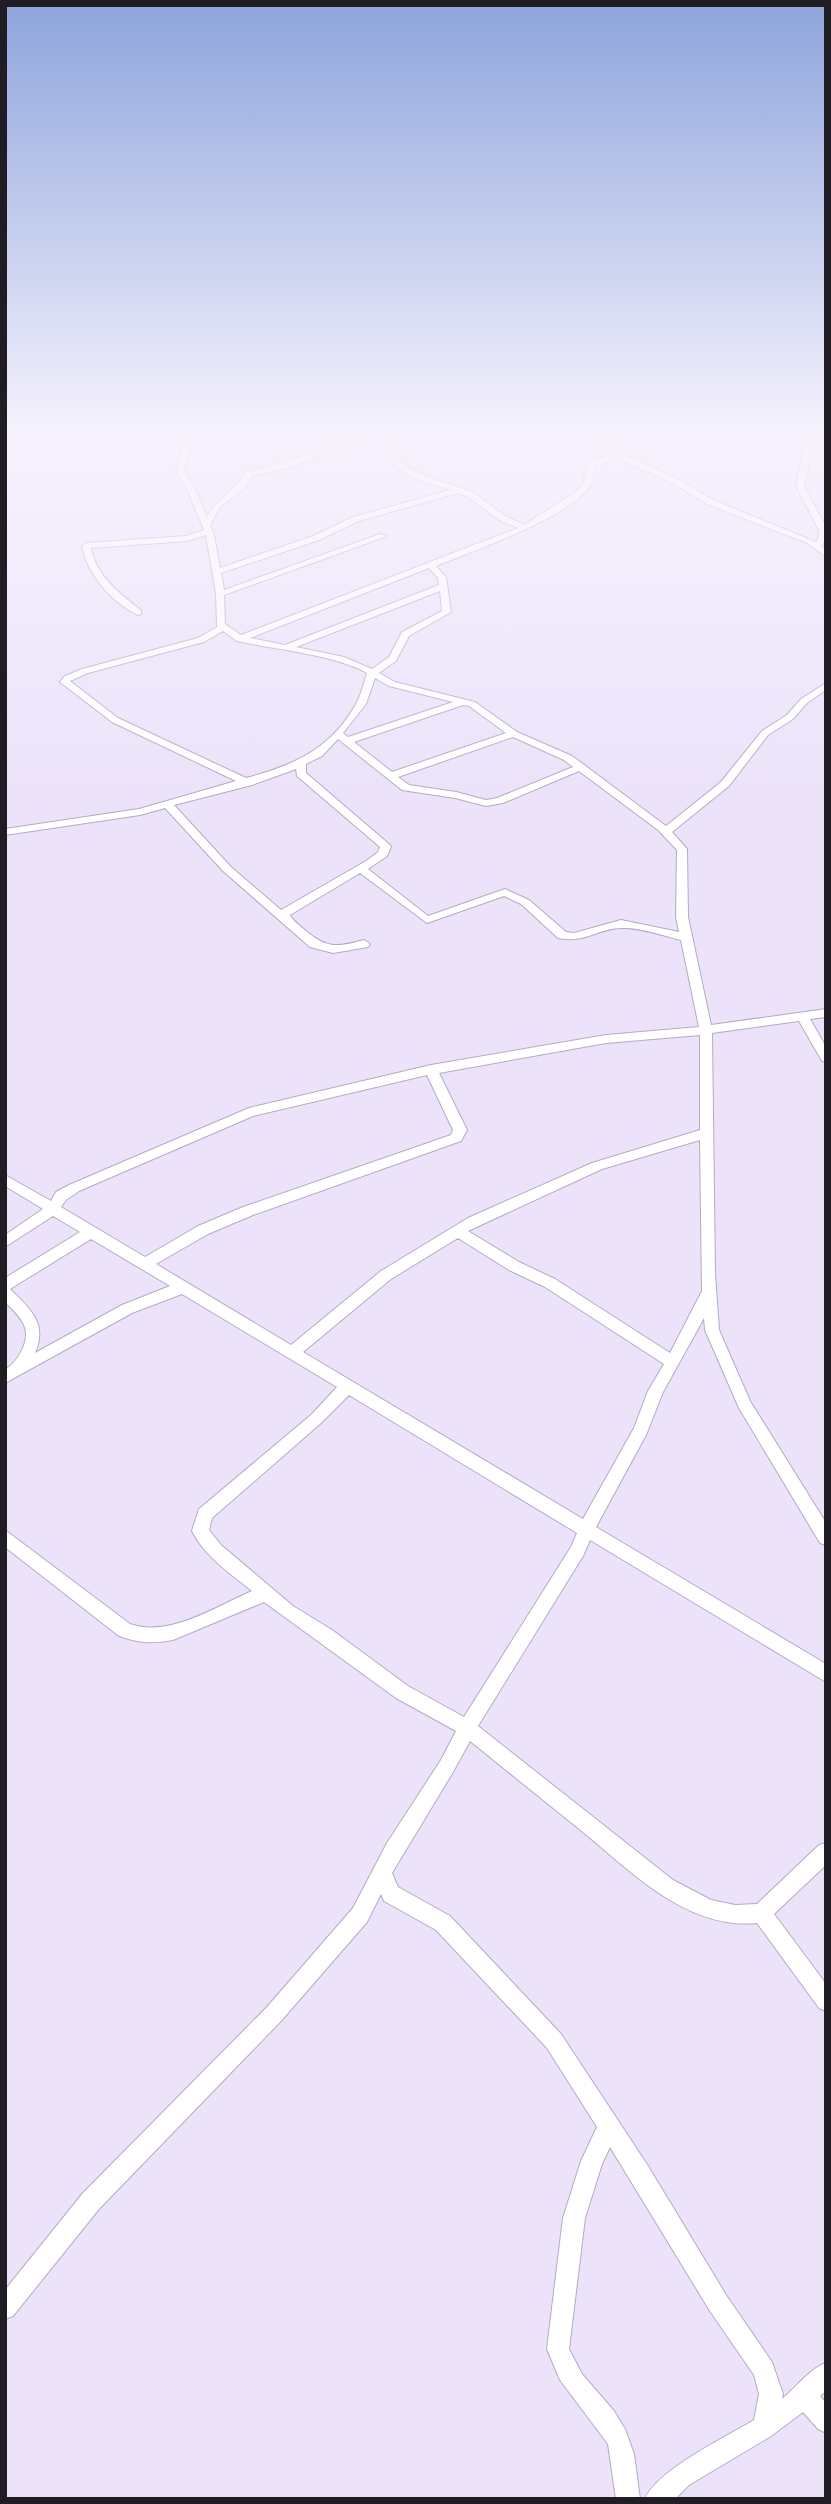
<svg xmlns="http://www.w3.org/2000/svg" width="831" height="2504" font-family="Georgia,serif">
  <rect width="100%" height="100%" fill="#ece3fa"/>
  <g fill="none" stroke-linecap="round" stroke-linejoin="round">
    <g stroke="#b3abc1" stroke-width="2">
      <path id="street" d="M181 436H204L189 440 190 451 184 471 195 489 207 517C217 499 235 490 246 472 274 466 294 458 321 449 334 445 353 446 363 436H371L364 444 328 452 288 468 252 476 245 488 220 507 210 525 214 535 220 568 313 536 353 517 450 490 419 480 399 470 392 461 391 449 381 436H389L399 449 400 461 405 466 425 476 473 492 505 516 524 525 577 491 584 482 585 469 589 463 610 454 588 436H596L618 452 680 480 713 500 816 542 819 538V530L796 486 804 449 818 436H826L812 450 804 486 826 527V540L821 546 826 550V557L807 543 707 504 674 484 615 457 595 467C593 472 594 477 592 482 580 514 468 553 436 566L446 577 451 612 409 636 396 661 379 673 395 682 475 702 517 732 572 756 666 826 721 782 762 731 787 715 801 699 826 683V690L807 703 793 719 768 735 729 786 672 832 687 849 688 917 711 1025 826 1009V1017L810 1019 826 1047V1062L822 1061 799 1021 712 1033 715 1274 719 1330 750 1401 826 1523V1545L820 1543 739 1408 705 1330 704 1318 663 1392 646 1435 596 1527 826 1664V1682L590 1540 583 1556 478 1726 673 1880 711 1900 735 1905 757 1904 819 1845 826 1843V1865L774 1914 826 1984V2011L819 2008 757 1923C685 1930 629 1869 578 1828 542 1799 506 1770 470 1741L453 1772 392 1873 398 1887 450 1916 561 2034 648 2166 726 2295 772 2362 783 2394 782 2399C796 2388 809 2369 826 2363V2391L820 2396 826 2403V2433L818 2429 803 2412 771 2436 689 2485 675 2499H645C657 2470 726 2437 754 2420L759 2394 754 2375 710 2311 610 2147 602 2164 585 2218 569 2349 582 2374 614 2411 625 2429 634 2454 640 2499H616L608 2444 560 2380 547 2349 563 2218 581 2161 597 2127 547 2048 436 1930 384 1901 381 1894 367 1922 281 2021 99 2209 13 2316 5 2319V2290L83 2193 267 2007 353 1908 387 1843 441 1760 456 1731 396 1698 264 1602 173 1640C152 1644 139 1643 119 1636L5 1547V1530L130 1624C169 1638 217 1606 252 1591 231 1574 204 1556 192 1531L199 1509 311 1415 337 1387 182 1294 132 1313 5 1383V1370C18 1362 31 1340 24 1325 20 1316 12 1309 5 1302V1278L80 1232 53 1216 5 1247V1235L43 1209 5 1186V1175L51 1201 56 1192 69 1185 249 1108 431 1065 606 1035 699 1027 681 940C664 936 639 927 622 928 598 928 585 944 558 938L521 904 504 896 427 923 360 873 290 915C293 921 300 926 306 931 327 949 338 947 364 940L370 944 368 947 333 953 310 947 223 871 165 808 140 815 5 835V829L139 809 236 781 112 722 60 682 65 676 82 669 198 638 217 627 216 594 206 535 187 541 91 548C96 576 120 594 141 610V614L138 615C112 603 87 574 82 546L86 543 186 536 204 530 187 489 176 471 182 451ZM458 493 467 496 499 520 518 528 241 635 225 624 224 595 387 536 380 534 224 590 221 573 319 540 359 521ZM429 568 438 578 439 585 285 645 250 638ZM440 591 442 611 402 632 389 657 372 669 344 657 296 647ZM223 631 237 641C276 650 333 654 367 673 364 683 361 695 356 704 330 750 294 765 246 778L118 718 70 681 88 673 204 642ZM375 678 389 686 453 702 348 737 343 733 366 704ZM463 705 469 706 506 733 392 772 354 742ZM513 737 564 760 573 767 497 798 486 800 456 792 409 785 398 777ZM338 739 402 790 455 798 486 806 503 803 579 771 658 830 677 850 676 917 679 932 621 920 574 933 566 932 529 900 505 889 428 916 368 869 387 856 391 847 390 845 306 773V764L322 756ZM296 769 297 776 380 847 378 852 366 861 281 910 231 867 174 805 252 785ZM700 1035V1130L592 1163 468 1218 381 1271 291 1345 156 1264 208 1234 253 1215 461 1141 467 1130 439 1073 606 1043ZM427 1075 453 1130 451 1135 243 1207 198 1226 145 1257 61 1207 66 1200 79 1191 253 1116ZM700 1140 702 1291 670 1353 555 1279 519 1262 468 1231 602 1169ZM458 1238 509 1270 545 1287 664 1364 648 1391 634 1428 583 1519 303 1352 391 1279ZM91 1239 170 1286 122 1305 35 1353C48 1323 30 1309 10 1289ZM349 1395 577 1533 571 1547 464 1717 408 1686 332 1630 293 1606 221 1545 209 1530 212 1518 321 1423Z"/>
    </g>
    <use href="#street" fill="#fff" fill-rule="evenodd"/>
  </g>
  <linearGradient id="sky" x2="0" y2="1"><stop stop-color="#8da4dc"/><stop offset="0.55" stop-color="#f6f2fd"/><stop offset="1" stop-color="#f6f2fd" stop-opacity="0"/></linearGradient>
  <rect width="831" height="786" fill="url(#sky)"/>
  <rect width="831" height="2504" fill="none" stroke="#1f1c24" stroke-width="14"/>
</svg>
